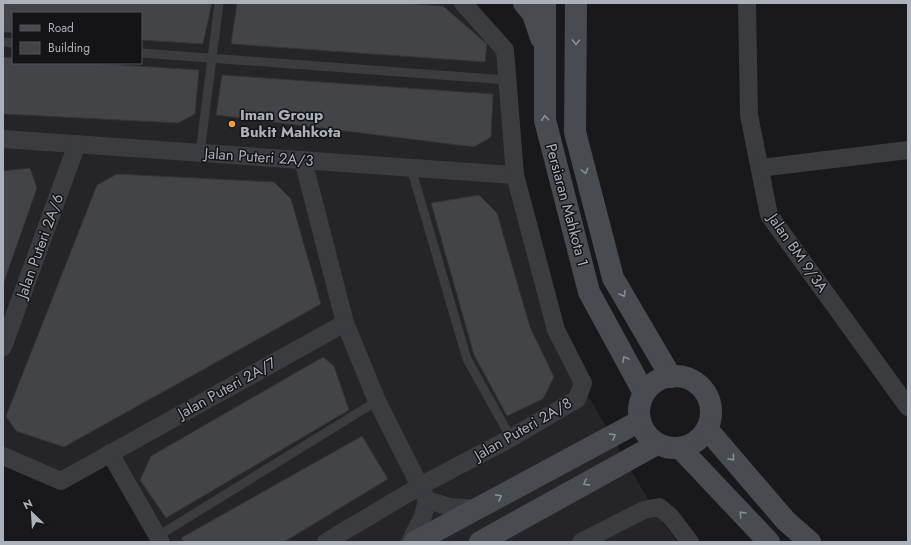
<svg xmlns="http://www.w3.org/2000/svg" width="911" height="545" font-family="Jost,sans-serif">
  <rect width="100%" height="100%" fill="#19191b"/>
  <path fill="#252528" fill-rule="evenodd" d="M3 3H455L498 52 549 328 657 515 677 542H172L115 443 60 473 3 448ZM13 13H141V63H13Z"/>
  <g fill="#434448" stroke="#333337">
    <polygon points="3,3 212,3 203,44 141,40 141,13 13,13 13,33 3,32"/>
    <polygon points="237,3 405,3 443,6 487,44 485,62 231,44"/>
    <polygon points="3,57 13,58 13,63 91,63 199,70 195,114 178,123 3,114"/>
    <polygon points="222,75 493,94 491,137 474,147 216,115"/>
    <polygon points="30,168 37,188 3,285 3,171"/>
    <polygon points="117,174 274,182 291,199 321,304 64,447 16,431 6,416 97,185"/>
    <polygon points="479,195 497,213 530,327 554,377 543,399 507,416 474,355 431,203"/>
    <polygon points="323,357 334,366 349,410 166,518 140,480 151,456"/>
    <polygon points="362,436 388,479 284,542 184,542 181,538"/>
  </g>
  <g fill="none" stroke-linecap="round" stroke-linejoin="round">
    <g stroke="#3a3c40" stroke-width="9">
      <polyline points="3,42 13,43"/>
      <polyline points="141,53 507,80"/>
      <polyline points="200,153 219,3"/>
      <polyline points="411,168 467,359 511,438"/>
      <polyline points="158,536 377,401"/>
    </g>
    <g stroke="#3a3c40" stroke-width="18">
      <polyline points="747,3 749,115 769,215 908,407"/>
      <polyline points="3,139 515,175"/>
      <polyline points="303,160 345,323 377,401 427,500 423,516 410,542"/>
      <polyline points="760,168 908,150"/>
      <polyline points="3,347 77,144"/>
      <polyline points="110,453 161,542"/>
      <polyline points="3,456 61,481 345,323"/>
      <polyline points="427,500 450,507 478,509"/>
      <polyline points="326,542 420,486 511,438 577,399 583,383 556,330 515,175 505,50 463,3"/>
      <polyline points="581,542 644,510 659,507 670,516 690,542"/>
    </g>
    <g stroke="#484b50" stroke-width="22">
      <polyline points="524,3 533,14 541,38"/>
      <polyline points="545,3 545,120 589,292 644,393"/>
      <polyline points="576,3 575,132 613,278 671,377"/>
      <circle cx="675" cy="412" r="36"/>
      <polyline points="707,429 786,521 810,542"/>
      <polyline points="680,448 769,542"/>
      <polyline points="415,542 640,421"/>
      <polyline points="480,542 657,444"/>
    </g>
  </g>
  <defs><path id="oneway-chevron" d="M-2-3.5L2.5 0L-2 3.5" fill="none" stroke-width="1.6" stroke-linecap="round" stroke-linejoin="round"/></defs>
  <g stroke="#888e96">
    <use href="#oneway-chevron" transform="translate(576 42) rotate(91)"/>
    <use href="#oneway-chevron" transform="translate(545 118) rotate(-94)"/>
    <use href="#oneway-chevron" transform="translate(585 171) rotate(75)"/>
    <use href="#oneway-chevron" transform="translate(623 294) rotate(60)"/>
    <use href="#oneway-chevron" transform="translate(625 359) rotate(-119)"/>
    <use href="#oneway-chevron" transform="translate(613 436) rotate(-29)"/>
    <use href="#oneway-chevron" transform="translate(732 458) rotate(49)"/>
    <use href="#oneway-chevron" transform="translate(586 483) rotate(151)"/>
    <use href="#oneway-chevron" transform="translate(499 497) rotate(-28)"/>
    <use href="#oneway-chevron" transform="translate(742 514) rotate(-133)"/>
  </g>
  <circle fill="#f59b37" stroke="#141416" stroke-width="1.5" cx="232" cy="124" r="4"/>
  <g text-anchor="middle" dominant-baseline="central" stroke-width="3" stroke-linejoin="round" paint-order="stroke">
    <g font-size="15" font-weight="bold" fill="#abb2bb" stroke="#141416" text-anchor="start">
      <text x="240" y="115">Iman Group<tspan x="240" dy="17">Bukit Mahkota</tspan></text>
    </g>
    <g font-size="15" fill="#abb2bb" stroke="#141416">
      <text transform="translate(259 157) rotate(4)">Jalan Puteri 2A/3</text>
      <text transform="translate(567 205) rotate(75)">Persiaran Mahkota 1</text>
      <text transform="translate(40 246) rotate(-70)">Jalan Puteri 2A/6</text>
      <text transform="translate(798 253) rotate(55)">Jalan BM 9/3A</text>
      <text transform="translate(227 388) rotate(-29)">Jalan Puteri 2A/7</text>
      <text transform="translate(523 429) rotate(-30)">Jalan Puteri 2A/8</text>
    </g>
  </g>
  <rect width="911" height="545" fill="none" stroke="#abb2bb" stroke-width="8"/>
  <rect x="12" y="12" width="130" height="52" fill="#141416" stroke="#505358"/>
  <rect x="20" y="25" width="20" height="6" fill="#484b50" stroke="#505358"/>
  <text x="48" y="32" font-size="12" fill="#abb2bb">Road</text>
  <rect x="20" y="42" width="20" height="12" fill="#434448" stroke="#505358"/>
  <text x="48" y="52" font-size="12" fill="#abb2bb">Building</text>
  <g transform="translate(32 513) rotate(335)" stroke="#141416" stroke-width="3" paint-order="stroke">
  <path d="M0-3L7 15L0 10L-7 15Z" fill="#abb2bb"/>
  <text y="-6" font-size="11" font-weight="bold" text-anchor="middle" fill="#abb2bb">N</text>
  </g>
</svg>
